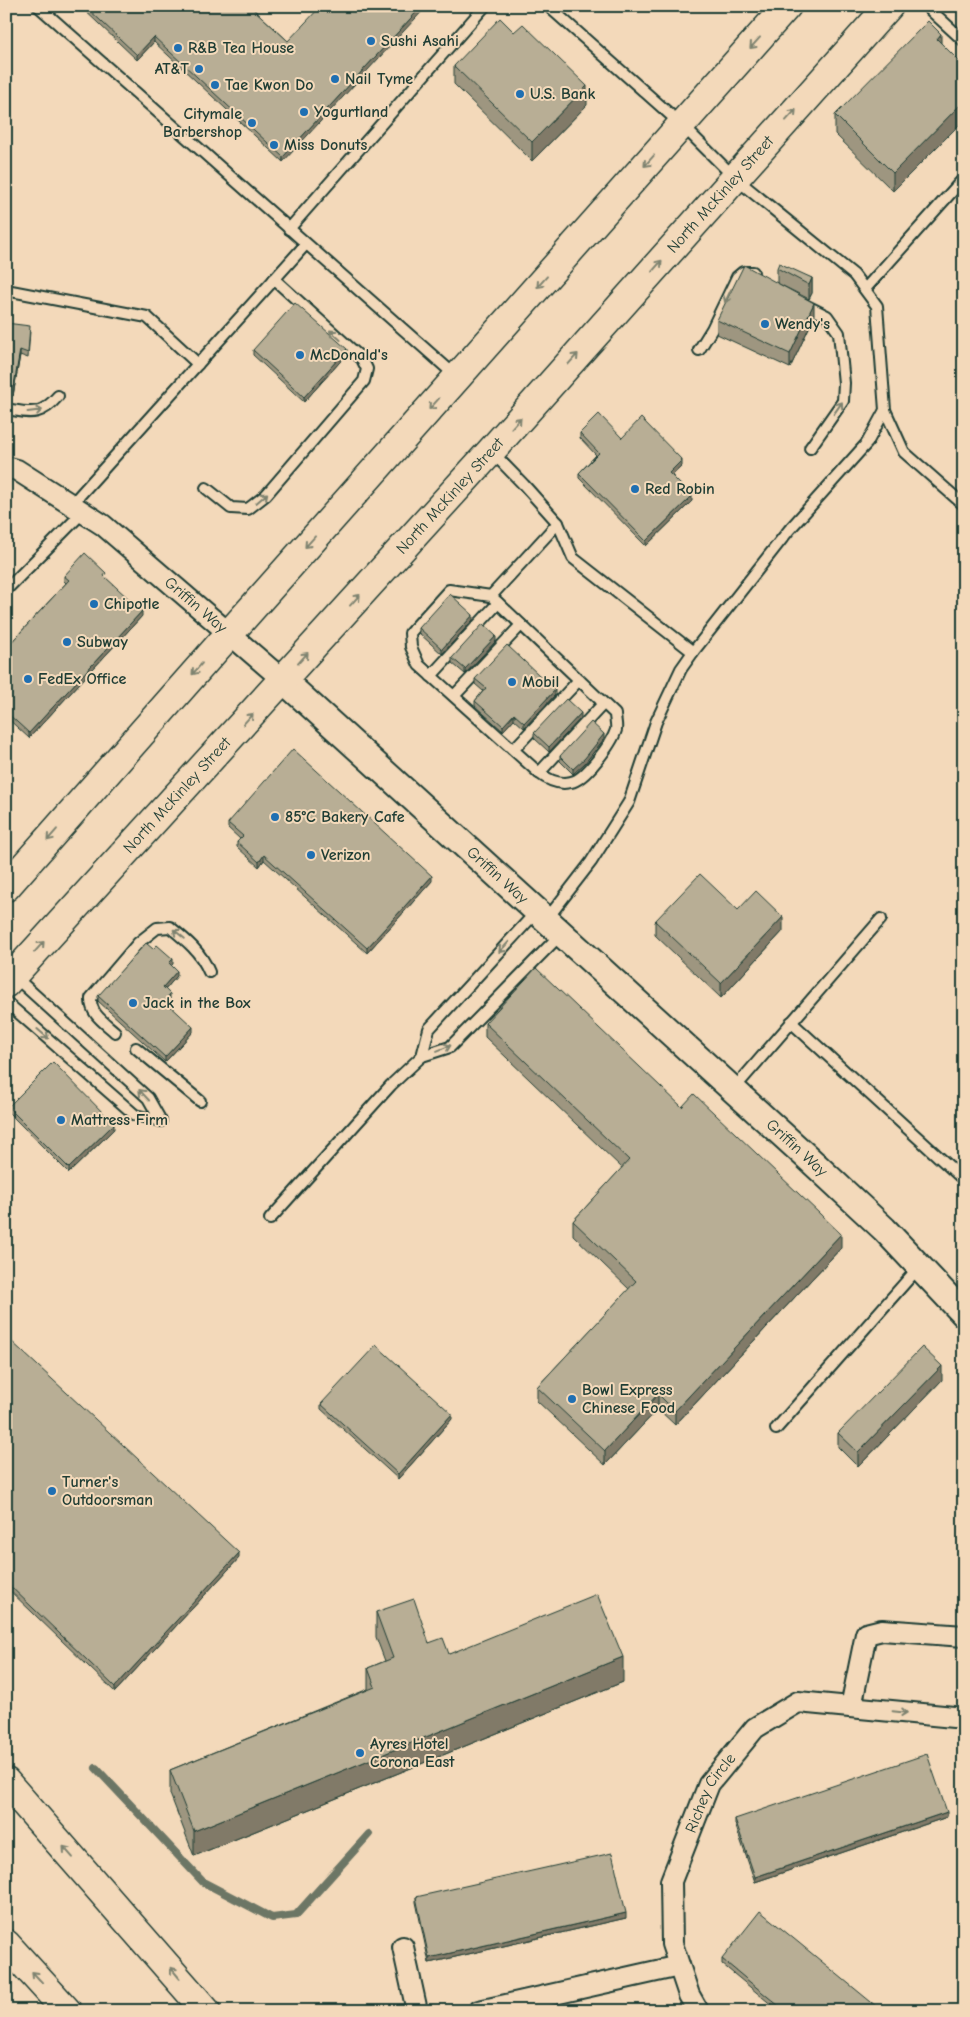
<svg xmlns="http://www.w3.org/2000/svg" width="970" height="2017" font-family="'Comic Neue',sans-serif">
  <rect width="100%" height="100%" fill="#f3d9ba"/>
  <filter id="ink" filterUnits="userSpaceOnUse"><feTurbulence type="fractalNoise" baseFrequency=".02" numOctaves="2"/><feDisplacementMap in="SourceGraphic" scale="10" xChannelSelector="R" yChannelSelector="G"/><feConvolveMatrix kernelMatrix="1 2 1 2 8 2 1 2 1" color-interpolation-filters="sRGB"/></filter>
  <g filter="url(#ink)">
    <g fill="none" stroke-linecap="round" stroke-linejoin="round">
      <polyline stroke="#6c7665" stroke-width="8" points="96,1768 203,1882 272,1918 296,1915 369,1834"/>
      <g stroke="#1f3d34" stroke-width="14">
        <g id="service">
          <polyline points="38,6 457,377"/>
          <polyline points="548,6 682,125 735,178 854,275 877,306 885,410 904,452 964,505"/>
          <polyline points="926,6 964,41"/>
          <polyline points="289,229 485,6"/>
          <polyline points="865,289 964,178"/>
          <polyline points="6,290 147,317 198,364"/>
          <polyline points="803,304 827,316 839,333 844,383 843,401 810,448"/>
          <polyline points="699,350 712,329 737,277 743,272 753,272"/>
          <path d="M6 409C31 413 40 417 58 396"/>
          <polyline points="492,452 524,485 558,523 573,558 693,652"/>
          <polyline points="206,488 231,508 248,509 266,495 364,381 367,369 362,359 274,279"/>
          <polyline points="71,505 306,244"/>
          <polyline points="6,590 83,512"/>
          <path d="M491 596 615 714C615 719 617 725 616 730 612 743 585 780 571 782 559 785 548 780 539 773L419 665 411 647 410 633 449 590 491 596 558 523"/>
          <polyline points="431,676 498,603"/>
          <polyline points="454,696 521,625"/>
          <polyline points="514,749 579,680"/>
          <polyline points="539,773 603,704"/>
          <polyline points="537,911 429,1029 422,1056 450,1047 561,934"/>
          <polyline points="547,919 591,862 629,802 656,722 681,669 693,652 789,530 867,443 885,410"/>
          <polyline points="6,1002 135,1115 161,1121 148,1098 14,976"/>
          <polyline points="791,1022 964,1180"/>
          <path d="M115 1032C104 1022 90 1014 91 998L138 943 157 928 170 927C186 940 201 952 209 972"/>
          <polyline points="136,1048 200,1101"/>
          <polyline points="733,1090 881,919"/>
          <polyline points="270,1219 391,1085 422,1056"/>
          <polyline points="776,1429 919,1267"/>
        </g>
      </g>
      <g stroke="#1f3d34" stroke-width="24">
        <g id="minor">
          <path id="s1" d="M6 467 17 470 103 525 283 680"/>
          <polyline points="851,1707 866,1634 882,1630 964,1636"/>
          <polyline points="403,1947 417,2011"/>
          <polyline points="479,2011 679,1966"/>
          <path id="s2" d="M698 2011 689 1995 672 1944 671 1881 709 1784 755 1728 798 1702 964 1718"/>
        </g>
      </g>
      <g stroke="#1f3d34" stroke-width="29">
        <g id="tertiary">
          <path id="s3" d="M283 680 808 1158 884 1229 964 1314"/>
        </g>
      </g>
      <g stroke="#1f3d34" stroke-width="31">
        <g id="primary">
          <polyline points="6,887 230,633 787,6"/>
          <path id="s4" d="M6 983 491 451 889 6"/>
        </g>
      </g>
      <g stroke="#1f3d34" stroke-width="31">
        <g id="motorway">
          <polyline points="6,1782 206,2011"/>
          <polyline points="6,1944 67,2011"/>
        </g>
      </g>
      <use href="#service" stroke="#f3d9ba" stroke-width="10"/>
      <use href="#minor" stroke="#f3d9ba" stroke-width="20"/>
      <use href="#tertiary" stroke="#f3d9ba" stroke-width="25"/>
      <use href="#primary" stroke="#f3d9ba" stroke-width="28"/>
      <use href="#motorway" stroke="#f3d9ba" stroke-width="28"/>
    </g>
    <g fill="#9e9680" stroke="#1f3d34">
      <polygon points="80,6 250,6 288,41 283,162 154,42 137,60"/>
      <polygon points="941,43 893,191 835,134 835,115"/>
      <polygon points="454,66 587,105 532,161 454,84"/>
      <polygon points="777,268 812,278 812,293 809,299 777,283"/>
      <polygon points="814,317 790,368 717,334 717,320"/>
      <polygon points="6,323 30,331 28,358 20,355 13,396 6,395"/>
      <polygon points="253,350 347,354 304,402 253,355"/>
      <polygon points="580,433 622,438 682,466 672,475 692,501 646,546 579,478 579,473 596,455 580,438"/>
      <polygon points="64,576 106,578 142,616 29,738 6,717 6,648 66,583 64,581"/>
      <polygon points="473,620 442,654 419,633 419,628"/>
      <polygon points="496,641 465,674 452,663 452,658"/>
      <polygon points="475,679 555,695 524,728 514,719 503,731 475,706 475,701 483,691 475,684"/>
      <polygon points="581,718 549,752 534,738 534,733"/>
      <polygon points="604,739 585,763 573,774 560,761 560,756"/>
      <polygon points="228,823 432,881 367,953 264,860 259,867 237,847 237,842 240,839 228,828"/>
      <polygon points="738,910 783,931 721,998 655,935 655,921"/>
      <polygon points="153,949 173,964 171,966 177,976 165,990 170,999 167,1003 193,1032 165,1062 98,1001 98,996"/>
      <polygon points="485,1023 682,1107 841,1248 675,1425 658,1409 605,1465 537,1401 537,1387 629,1289 573,1235 573,1221 622,1168 485,1037"/>
      <polygon points="8,1107 114,1129 69,1173 8,1112"/>
      <polygon points="6,1342 239,1558 115,1692 6,1587"/>
      <polygon points="942,1380 858,1467 838,1447 838,1433"/>
      <polygon points="321,1404 452,1419 398,1479 321,1409"/>
      <polygon points="376,1612 449,1654 623,1682 194,1856 170,1794 170,1770 368,1689 368,1668 385,1661 376,1637"/>
      <polygon points="947,1817 755,1882 735,1824 735,1819"/>
      <polygon points="416,1897 626,1918 429,1963 416,1902"/>
      <polygon points="722,1959 882,2011 779,2011 722,1964"/>
    </g>
    <g fill="#817a68" stroke="#1f3d34">
      <polygon points="422,6 427,6 283,162 283,157"/>
      <polygon points="941,34 941,53 937,39"/>
      <polygon points="154,37 154,42 137,60 137,55"/>
      <polygon points="587,86 587,105 532,161 532,142"/>
      <polygon points="964,101 964,120 893,191 893,173"/>
      <polygon points="812,278 812,293 809,299 809,285"/>
      <polygon points="814,303 814,317 790,368 790,354"/>
      <polygon points="347,349 347,354 304,402 304,397"/>
      <polygon points="20,350 20,355 13,396 13,391"/>
      <polygon points="682,460 682,466 669,478 669,473"/>
      <polygon points="692,496 692,501 646,546 646,541"/>
      <polygon points="142,611 142,616 29,738 29,733"/>
      <polygon points="473,615 473,620 442,654 442,649"/>
      <polygon points="496,636 496,641 465,674 465,669"/>
      <polygon points="555,690 555,695 524,728 524,723"/>
      <polygon points="581,713 581,718 549,752 549,747"/>
      <polygon points="514,714 514,719 503,731 503,726"/>
      <polygon points="604,734 604,739 585,763 573,774 573,769"/>
      <polygon points="264,855 264,860 259,867 259,862"/>
      <polygon points="432,876 432,881 367,953 367,948"/>
      <polygon points="783,917 783,931 721,998 721,983"/>
      <polygon points="173,959 173,964 169,968 169,963"/>
      <polygon points="177,971 177,976 163,992 163,987"/>
      <polygon points="170,994 170,999 165,1006 165,1001"/>
      <polygon points="193,1027 193,1032 165,1062 165,1057"/>
      <polygon points="114,1124 114,1129 69,1173 69,1168"/>
      <polygon points="841,1234 841,1248 675,1425 675,1411"/>
      <polygon points="942,1366 942,1380 858,1467 858,1452"/>
      <polygon points="658,1394 658,1409 605,1465 605,1451"/>
      <polygon points="452,1414 452,1419 398,1479 398,1474"/>
      <polygon points="239,1553 239,1558 115,1692 115,1687"/>
      <polygon points="623,1657 623,1682 194,1856 194,1831"/>
      <polygon points="947,1812 947,1817 755,1882 755,1877"/>
      <polygon points="626,1913 626,1918 429,1963 429,1958"/>
    </g>
    <g fill="#b8ae95" stroke="#1f3d34">
      <polygon points="85,6 250,6 288,41 321,6 422,6 283,157 154,37 137,55"/>
      <polygon points="500,18 514,32 523,24 587,86 532,142 454,66"/>
      <polygon points="928,21 941,34 937,39 964,66 964,101 893,173 835,115"/>
      <polygon points="779,263 812,278 809,285 777,268"/>
      <polygon points="744,265 814,303 790,354 717,320"/>
      <polygon points="295,303 347,349 304,397 253,350"/>
      <polygon points="6,323 30,326 28,353 20,350 13,391 6,390"/>
      <polygon points="599,414 622,438 641,418 682,460 669,473 692,496 646,541 579,473 599,453 580,433"/>
      <polygon points="85,553 106,573 104,576 142,611 29,733 6,712 6,648 69,580 64,576"/>
      <polygon points="450,594 473,615 442,649 419,628"/>
      <polygon points="483,624 496,636 465,669 452,658"/>
      <polygon points="507,645 555,690 524,723 514,714 503,726 475,701 486,688 475,679"/>
      <polygon points="566,699 581,713 549,747 534,733"/>
      <polygon points="591,722 604,734 585,758 573,769 560,756"/>
      <polygon points="293,749 432,876 367,948 264,855 259,862 237,842 243,836 228,823"/>
      <polygon points="700,874 738,910 756,891 783,917 721,983 655,921"/>
      <polygon points="146,943 153,949 157,945 173,959 169,963 177,971 163,987 170,994 165,1001 193,1027 165,1057 98,996"/>
      <polygon points="536,968 682,1107 694,1094 841,1234 675,1411 658,1394 605,1451 537,1387 636,1281 573,1221 629,1160 485,1023"/>
      <polygon points="53,1062 114,1124 69,1168 8,1107"/>
      <polygon points="9,1339 239,1553 115,1687 6,1582 6,1342"/>
      <polygon points="376,1345 452,1414 398,1474 321,1404"/>
      <polygon points="922,1347 942,1366 858,1452 838,1433"/>
      <polygon points="597,1594 623,1657 194,1831 170,1770 375,1687 368,1668 393,1658 376,1612 414,1599 429,1643 443,1638 449,1654"/>
      <polygon points="927,1754 947,1812 755,1877 735,1819"/>
      <polygon points="612,1853 626,1913 429,1958 416,1897"/>
      <polygon points="760,1911 882,2011 785,2011 722,1959"/>
    </g>
    <defs><path id="oneway-shaft" d="M-6 0H5M1.5-3L5.5 0L1.5 3" fill="none" stroke-width="1.6" stroke-linecap="round" stroke-linejoin="round" transform="scale(1.25)"/></defs>
    <g stroke="#7e8370">
      <use href="#oneway-shaft" transform="translate(755 43) rotate(132)"/>
      <use href="#oneway-shaft" transform="translate(791 115) rotate(-48)"/>
      <use href="#oneway-shaft" transform="translate(649 161) rotate(132)"/>
      <use href="#oneway-shaft" transform="translate(657 266) rotate(-49)"/>
      <use href="#oneway-shaft" transform="translate(542 282) rotate(132)"/>
      <use href="#oneway-shaft" transform="translate(728 296) rotate(115)"/>
      <use href="#oneway-shaft" transform="translate(335 335) rotate(-138)"/>
      <use href="#oneway-shaft" transform="translate(573 359) rotate(-48)"/>
      <use href="#oneway-shaft" transform="translate(434 404) rotate(132)"/>
      <use href="#oneway-shaft" transform="translate(838 408) rotate(-55)"/>
      <use href="#oneway-shaft" transform="translate(35 411) rotate(-7)"/>
      <use href="#oneway-shaft" transform="translate(516 423) rotate(-48)"/>
      <use href="#oneway-shaft" transform="translate(262 498) rotate(-41)"/>
      <use href="#oneway-shaft" transform="translate(310 542) rotate(132)"/>
      <use href="#oneway-shaft" transform="translate(355 600) rotate(-48)"/>
      <use href="#oneway-shaft" transform="translate(303 658) rotate(-48)"/>
      <use href="#oneway-shaft" transform="translate(197 669) rotate(131)"/>
      <use href="#oneway-shaft" transform="translate(248 719) rotate(-48)"/>
      <use href="#oneway-shaft" transform="translate(52 835) rotate(131)"/>
      <use href="#oneway-shaft" transform="translate(179 934) rotate(-141)"/>
      <use href="#oneway-shaft" transform="translate(39 947) rotate(-48)"/>
      <use href="#oneway-shaft" transform="translate(504 947) rotate(133)"/>
      <use href="#oneway-shaft" transform="translate(43 1034) rotate(41)"/>
      <use href="#oneway-shaft" transform="translate(444 1048) rotate(-22)"/>
      <use href="#oneway-shaft" transform="translate(144 1095) rotate(-133)"/>
      <use href="#oneway-shaft" transform="translate(900 1712) rotate(6)"/>
      <use href="#oneway-shaft" transform="translate(68 1852) rotate(-131)"/>
      <use href="#oneway-shaft" transform="translate(175 1973) rotate(-130)"/>
      <use href="#oneway-shaft" transform="translate(37 1977) rotate(-133)"/>
    </g>
  </g>
  <g fill="#1f6fb2" stroke="#f3d9ba" stroke-width="2">
    <circle cx="371" cy="41" r="5"/>
    <circle cx="178" cy="48" r="5"/>
    <circle cx="199" cy="69" r="5"/>
    <circle cx="335" cy="79" r="5"/>
    <circle cx="215" cy="85" r="5"/>
    <circle cx="520" cy="94" r="5"/>
    <circle cx="304" cy="112" r="5"/>
    <circle cx="252" cy="123" r="5"/>
    <circle cx="274" cy="145" r="5"/>
    <circle cx="765" cy="324" r="5"/>
    <circle cx="300" cy="355" r="5"/>
    <circle cx="635" cy="489" r="5"/>
    <circle cx="94" cy="604" r="5"/>
    <circle cx="67" cy="642" r="5"/>
    <circle cx="28" cy="679" r="5"/>
    <circle cx="512" cy="682" r="5"/>
    <circle cx="275" cy="817" r="5"/>
    <circle cx="311" cy="855" r="5"/>
    <circle cx="133" cy="1003" r="5"/>
    <circle cx="61" cy="1120" r="5"/>
    <circle cx="572" cy="1399" r="5"/>
    <circle cx="52" cy="1491" r="5"/>
    <circle cx="360" cy="1753" r="5"/>
  </g>
  <g text-anchor="middle" dominant-baseline="central" stroke-width="4" stroke-linejoin="round" paint-order="stroke">
    <g font-size="16" font-weight="bold" fill="#1f3d34" stroke="#f3d9ba" text-anchor="start">
      <text x="381" y="41">Sushi Asahi</text>
      <text x="188" y="48">R&amp;B Tea House</text>
      <text x="189" y="69" text-anchor="end">AT&amp;T</text>
      <text x="345" y="79">Nail Tyme</text>
      <text x="225" y="85">Tae Kwon Do</text>
      <text x="530" y="94">U.S. Bank</text>
      <text x="314" y="112">Yogurtland</text>
      <text x="242" y="114" text-anchor="end">Citymale<tspan x="242" dy="18">Barbershop</tspan></text>
      <text x="284" y="145">Miss Donuts</text>
      <text x="775" y="324">Wendy's</text>
      <text x="310" y="355">McDonald's</text>
      <text x="645" y="489">Red Robin</text>
      <text x="104" y="604">Chipotle</text>
      <text x="77" y="642">Subway</text>
      <text x="38" y="679">FedEx Office</text>
      <text x="522" y="682">Mobil</text>
      <text x="285" y="817">85°C Bakery Cafe</text>
      <text x="321" y="855">Verizon</text>
      <text x="143" y="1003">Jack in the Box</text>
      <text x="71" y="1120">Mattress Firm</text>
      <text x="582" y="1390">Bowl Express<tspan x="582" dy="18">Chinese Food</tspan></text>
      <text x="62" y="1482">Turner's<tspan x="62" dy="18">Outdoorsman</tspan></text>
      <text x="370" y="1744">Ayres Hotel<tspan x="370" dy="18">Corona East</tspan></text>
    </g>
    <g font-size="16" fill="#1f3d34" stroke="#f3d9ba">
      <text stroke="none"><textPath href="#s4" startOffset="1064">North McKinley Street</textPath></text>
      <text stroke="none"><textPath href="#s4" startOffset="659">North McKinley Street</textPath></text>
      <text stroke="none"><textPath href="#s1" startOffset="236">Griffin Way</textPath></text>
      <text stroke="none"><textPath href="#s4" startOffset="254">North McKinley Street</textPath></text>
      <text stroke="none"><textPath href="#s3" startOffset="290">Griffin Way</textPath></text>
      <text stroke="none"><textPath href="#s3" startOffset="695">Griffin Way</textPath></text>
      <text stroke="none"><textPath href="#s2" startOffset="232">Richey Circle</textPath></text>
    </g>
  </g>
  <rect width="970" height="2017" fill="none" stroke="#f3d9ba" stroke-width="25"/>
  <rect x="12" y="12" width="945" height="1992" fill="none" stroke="#1f3d34" stroke-width="2" filter="url(#ink)"/>
</svg>
